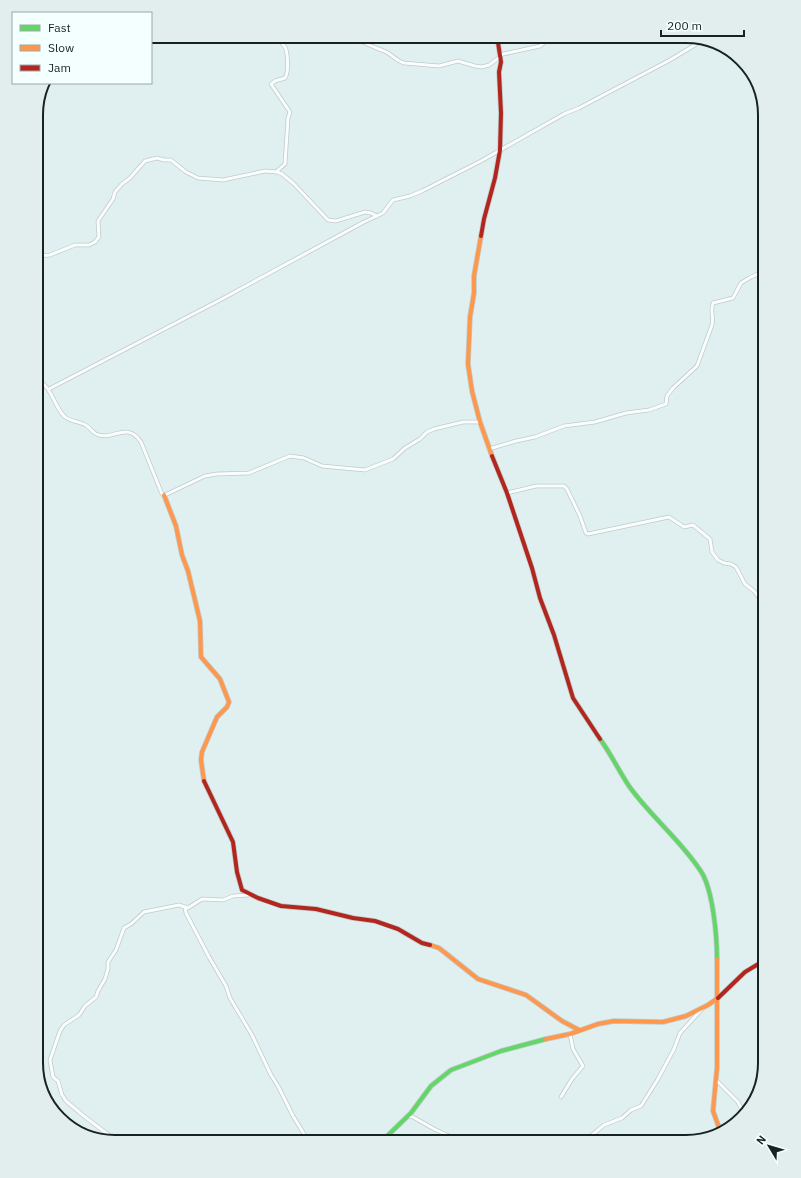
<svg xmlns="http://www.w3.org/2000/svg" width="801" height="1178" font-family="'IBM Plex Sans',sans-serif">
  <rect width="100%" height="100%" fill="#e0efef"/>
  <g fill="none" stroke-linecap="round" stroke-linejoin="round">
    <g stroke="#c0cbcb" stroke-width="4.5">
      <g id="street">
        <path d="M354 36C359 43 379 48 388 53 393 56 397 61 404 63L439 66 458 61 475 66 482 67 489 65 500 57"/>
        <polyline points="499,55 540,46 552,36"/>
        <path d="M276 172 285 164 288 118 290 112 271 84 275 81 285 78C289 72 288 53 285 47 282 43 279 41 277 36"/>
        <polyline points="36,256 50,255 75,245 89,245 95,242 99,237 98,221 113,199 115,192 122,184 130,178 145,161 157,158 164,160 171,160 186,172 198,178 223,180 265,171 277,172 282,174 294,184 328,220 336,221 365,212 371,213 377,216"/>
        <path d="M36 385 42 383C51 388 55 407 64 416 70 422 80 421 87 426 90 428 92 432 96 434 113 442 126 420 141 442L162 494 165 495 205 476 217 474 249 473 290 456 304 458 322 466 365 470 393 459 405 448 420 439 427 432 434 429 463 422H480"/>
        <polyline points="49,389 220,300 362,223 383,213 393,200 410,196 422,191 481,161 564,114 579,108 670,60 703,40"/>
        <path d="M489 449 516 441 535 437 564 426 595 422 626 413 649 410 666 404 667 396 673 388 697 366 712 325C714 318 710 310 713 303L733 298 741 283 751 277 765 271"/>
        <polyline points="507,493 536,486 564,486 567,489 580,516 586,533 588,534 669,517 684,527 693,525 710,539 712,552 718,560 724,563 731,564 736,567 745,584 755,592 765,607"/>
        <polyline points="185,908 186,913 209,957 226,986 230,998 252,1035 271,1075 278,1086 293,1116 309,1142"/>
        <polyline points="716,1080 738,1102 742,1110 746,1112"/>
        <polyline points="561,1097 572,1079 583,1066 573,1049 570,1034"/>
        <polyline points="408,1116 413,1117 434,1129 462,1142"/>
        <polyline points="118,1142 85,1117 66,1101 62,1095 58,1081 53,1077 50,1060 60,1031 64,1025 79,1015 85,1006 96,997 98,991 105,979 108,969 108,962 116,950 124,928 131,924 144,912 179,905 188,908 202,899 223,900 233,896 249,895"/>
        <polyline points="567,1142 570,1139 580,1141 585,1141 604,1125 622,1118 631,1110 641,1106 658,1079 674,1049 680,1033 703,1008"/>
      </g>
    </g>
    <g stroke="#c0cbcb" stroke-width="5.5">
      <g id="fast">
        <path d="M600 739C611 754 619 771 629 786 650 816 683 842 702 873 713 892 717 936 717 959"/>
        <polyline points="381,1142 411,1113 431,1086 451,1070 501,1051 546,1039"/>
      </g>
    </g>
    <g stroke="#c0cbcb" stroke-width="5.5">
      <g id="slow">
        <polyline points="481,236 474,276 474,293 470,317 468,364 472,391 480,422 492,456"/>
        <polyline points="164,495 176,526 182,555 188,571 200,621 201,657 220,679 229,702 227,707 217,717 202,752 201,760 204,781"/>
        <polyline points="430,945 439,948 478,979 526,995 562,1021 579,1030"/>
        <polyline points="717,959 717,1068 713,1111 721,1133"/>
        <polyline points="546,1039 570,1034 598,1024 614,1021 663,1022 686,1016 708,1005 718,998"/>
      </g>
    </g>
    <g stroke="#c0cbcb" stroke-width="5.5">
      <g id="jam">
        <polyline points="481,236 484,219 495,178 500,150 501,113 499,72 501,62 497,36"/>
        <polyline points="492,456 507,493 532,568 540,598 554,635 573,698 600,739"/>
        <polyline points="204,781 233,842 237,872 242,890 258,898 281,906 316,909 353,918 375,921 398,929 422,943 430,945"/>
        <polyline points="718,998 745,972 765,960"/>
      </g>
    </g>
    <use href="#street" stroke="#fafdfd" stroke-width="3"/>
    <use href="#fast" stroke="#63d668" stroke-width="4"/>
    <use href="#slow" stroke="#ff974d" stroke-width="4"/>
    <use href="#jam" stroke="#b3261e" stroke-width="4"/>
  </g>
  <path d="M0 0H801V1178H0ZM115 43H686A72 72 0 0 1 758 115V1063A72 72 0 0 1 686 1135H115A72 72 0 0 1 43 1063V115A72 72 0 0 1 115 43Z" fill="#e2eded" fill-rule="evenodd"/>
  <path fill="none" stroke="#182222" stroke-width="2" d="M115 43H686A72 72 0 0 1 758 115V1063A72 72 0 0 1 686 1135H115A72 72 0 0 1 43 1063V115A72 72 0 0 1 115 43Z"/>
  <rect x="12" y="12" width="140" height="72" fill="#f4ffff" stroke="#9ca7a7"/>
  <rect x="20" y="25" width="20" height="6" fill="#63d668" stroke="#9ca7a7"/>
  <text x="48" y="32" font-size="12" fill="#182222">Fast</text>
  <rect x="20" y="45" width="20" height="6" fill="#ff974d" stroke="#9ca7a7"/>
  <text x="48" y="52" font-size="12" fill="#182222">Slow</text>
  <rect x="20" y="65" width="20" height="6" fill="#b3261e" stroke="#9ca7a7"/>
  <text x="48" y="72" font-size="12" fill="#182222">Jam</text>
  <g transform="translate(769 1146) rotate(308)" stroke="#f4ffff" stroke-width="3" paint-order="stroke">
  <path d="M0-3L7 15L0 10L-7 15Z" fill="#182222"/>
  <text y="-6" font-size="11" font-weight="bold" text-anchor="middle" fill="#182222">N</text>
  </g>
  <path d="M661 30v6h83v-6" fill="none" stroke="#182222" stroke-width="2"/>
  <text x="667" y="30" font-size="12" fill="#182222" stroke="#f4ffff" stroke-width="3" paint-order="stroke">200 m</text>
</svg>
